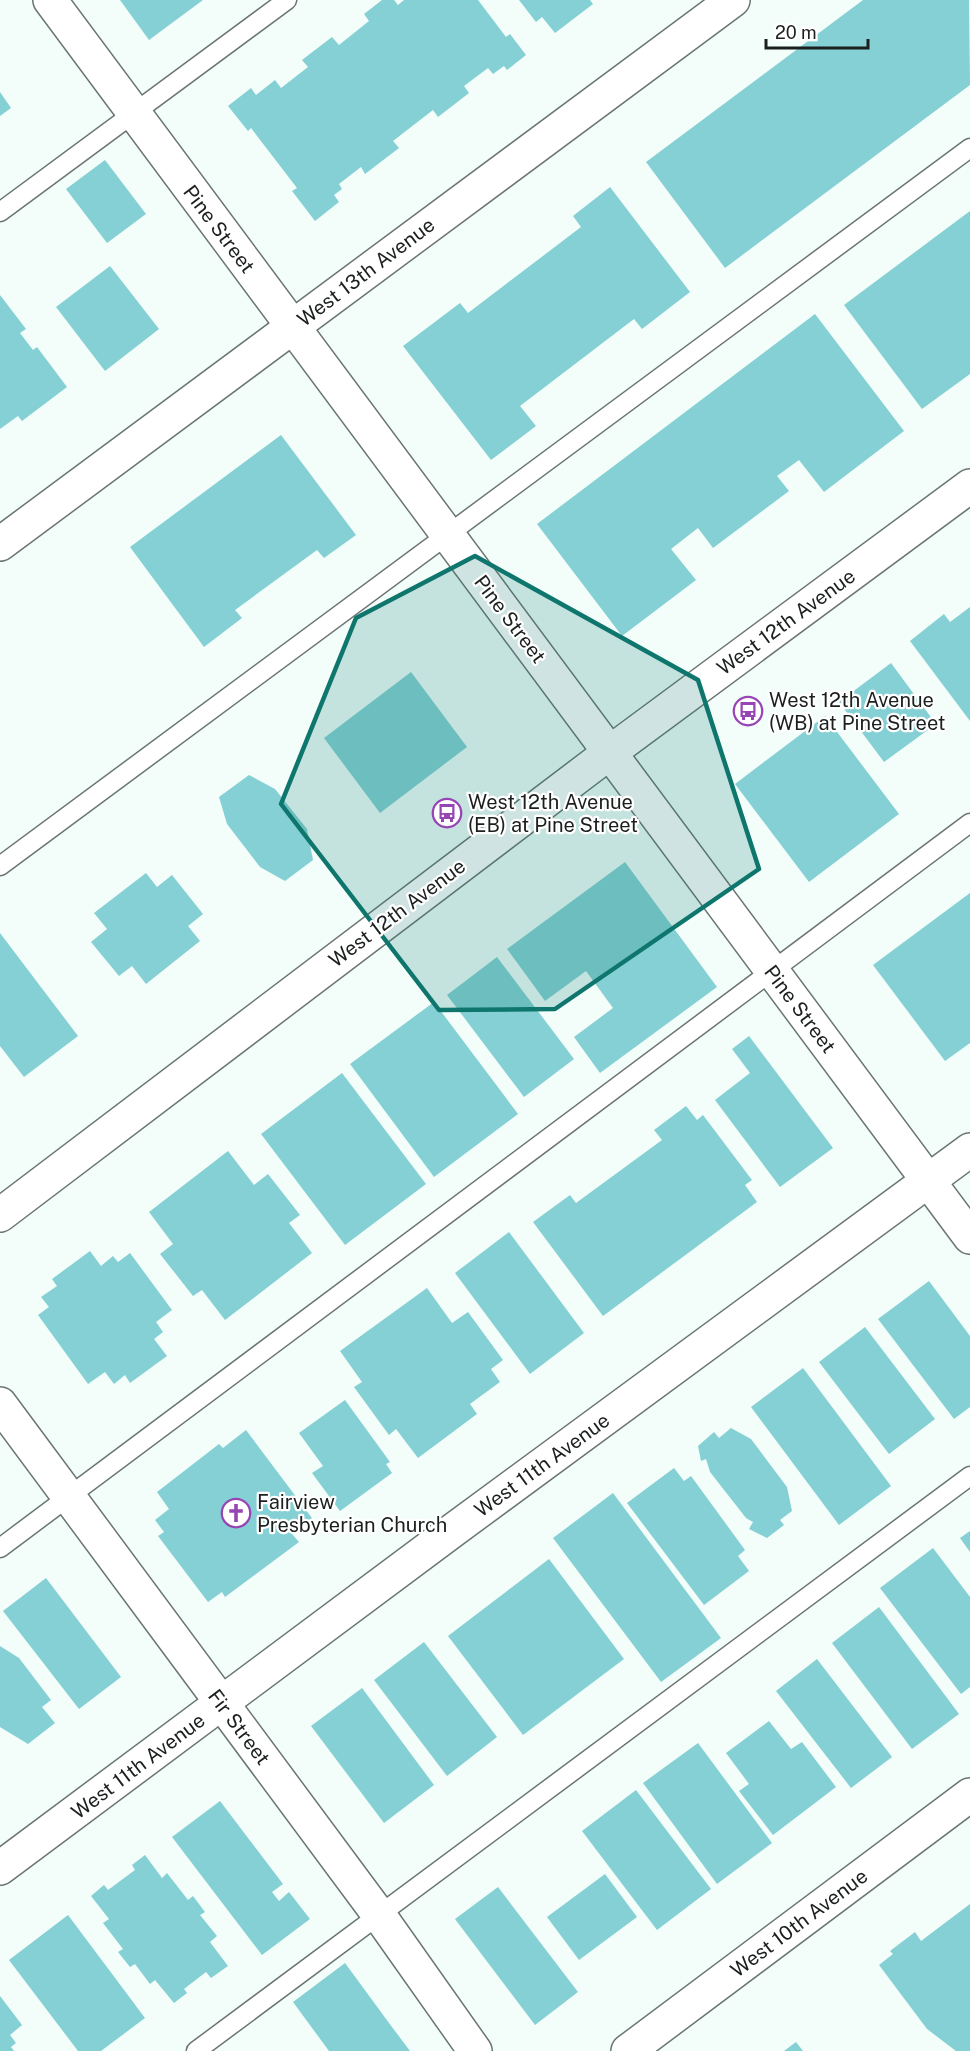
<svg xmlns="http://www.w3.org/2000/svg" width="970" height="2051" font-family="'Public Sans',sans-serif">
  <rect width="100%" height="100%" fill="#f3fefa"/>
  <g fill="#84d0d4">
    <polygon points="120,0 203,0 149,40"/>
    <polygon points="382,0 394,0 398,5 404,0 478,0 506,37 510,34 526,55 507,70 504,66 493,74 488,68 464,86 469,93 438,117 433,110 393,141 399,148 365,174 361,167 339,184 342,189 334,195 339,202 315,221 292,191 297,188 251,128 248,131 228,106 251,88 256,95 275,80 281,88 308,67 302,60 332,37 339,45 369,21 364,14"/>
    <polygon points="519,0 590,0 593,4 555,33 542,17 536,22"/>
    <polygon points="863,0 969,0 970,85 725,268 646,162"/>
    <polygon points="0,92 11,108 0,116"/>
    <polygon points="105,160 146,214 107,243 66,189"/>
    <polygon points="610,187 690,292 642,329 634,319 520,406 536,426 491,460 403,346 460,303 468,313 581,227 573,216"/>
    <polygon points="970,211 970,374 922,409 844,305"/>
    <polygon points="110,266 159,329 105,371 56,307"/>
    <polygon points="0,295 26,329 20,333 33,350 37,347 67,387 22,421 18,416 0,429"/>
    <polygon points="815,314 904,431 824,492 799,460 777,476 789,491 713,548 698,528 671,549 696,580 622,636 537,524"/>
    <polygon points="281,435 356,535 324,558 317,550 235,610 242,618 204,647 130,547"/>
    <polygon points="970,607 970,721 910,641 944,614 950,622"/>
    <polygon points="891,663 936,724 884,762 839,702"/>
    <polygon points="411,672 467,747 380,813 324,738"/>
    <polygon points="825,716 899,814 809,882 735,784"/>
    <polygon points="249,775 275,789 307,829 313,860 285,881 260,867 227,824 219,797"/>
    <polygon points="625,862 717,987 600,1073 574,1037 613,1008 586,971 545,1001 507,949"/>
    <polygon points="146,873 157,887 172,875 203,914 188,926 200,941 146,984 132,966 119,976 91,942 107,929 94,913"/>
    <polygon points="970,893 970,1043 945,1061 873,965"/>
    <polygon points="0,933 78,1036 24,1077 0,1046"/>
    <polygon points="497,957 574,1059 524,1097 447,995"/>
    <polygon points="434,1002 518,1114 434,1177 350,1064"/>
    <polygon points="749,1036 833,1148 780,1187 715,1100 750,1073 732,1049"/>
    <polygon points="342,1073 426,1184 345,1245 261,1134"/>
    <polygon points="686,1106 697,1120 703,1115 752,1180 745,1185 757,1202 603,1316 533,1222 570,1195 576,1203 662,1140 654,1130"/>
    <polygon points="228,1151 254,1185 268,1174 300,1215 289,1223 312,1253 225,1320 202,1290 193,1296 160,1254 173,1244 149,1212"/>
    <polygon points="509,1232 584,1333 530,1374 455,1273"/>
    <polygon points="90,1251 101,1266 113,1256 118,1262 130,1253 172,1310 156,1322 163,1332 154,1339 167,1356 130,1383 125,1375 114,1384 105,1372 88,1384 38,1315 49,1307 41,1297 57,1286 52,1279"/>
    <polygon points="929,1281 970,1336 970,1407 954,1419 878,1319"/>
    <polygon points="427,1288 452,1323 468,1312 503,1360 491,1369 500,1382 470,1404 477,1414 418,1458 396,1429 389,1435 354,1387 362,1382 340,1351"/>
    <polygon points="865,1327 935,1419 889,1454 819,1362"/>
    <polygon points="803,1368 891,1486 839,1525 751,1407"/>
    <polygon points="345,1400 390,1462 386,1464 392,1473 340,1511 312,1473 323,1466 299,1433"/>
    <polygon points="731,1428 751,1439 787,1487 792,1511 780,1520 784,1525 767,1538 749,1529 753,1522 746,1518 710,1472 706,1459 701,1461 698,1446 714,1432 719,1438"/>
    <polygon points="246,1430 312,1518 292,1534 299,1542 225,1597 222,1592 208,1602 158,1536 164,1532 155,1520 169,1509 157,1492 219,1444 223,1448"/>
    <polygon points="674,1468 684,1481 691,1476 745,1550 738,1556 749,1571 704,1605 627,1503"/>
    <polygon points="613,1493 721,1638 661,1682 553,1538"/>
    <polygon points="970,1531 970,1552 960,1538"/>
    <polygon points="933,1548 970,1597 970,1687 961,1694 880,1588"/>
    <polygon points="549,1559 624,1659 523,1735 448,1636"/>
    <polygon points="46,1578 121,1677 79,1709 3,1611"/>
    <polygon points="879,1607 959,1714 912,1749 832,1643"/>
    <polygon points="424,1642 497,1737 447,1776 374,1680"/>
    <polygon points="0,1646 19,1658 51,1700 42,1707 55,1723 28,1744 0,1727"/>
    <polygon points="817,1659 892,1757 851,1788 776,1691"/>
    <polygon points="362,1688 434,1785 384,1823 311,1726"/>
    <polygon points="769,1721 791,1749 802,1742 836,1787 773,1835 739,1791 749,1784 726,1753"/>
    <polygon points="698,1743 772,1843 717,1884 643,1783"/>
    <polygon points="636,1790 711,1889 657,1930 582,1831"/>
    <polygon points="220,1801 283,1884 272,1892 279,1901 289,1892 310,1919 262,1955 172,1837"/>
    <polygon points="145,1855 162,1878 167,1873 188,1900 193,1896 205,1912 200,1915 217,1936 210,1942 228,1966 211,1978 206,1972 184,1989 187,1993 174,2003 155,1980 150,1984 135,1964 130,1967 118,1952 123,1949 103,1923 109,1919 91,1896 104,1885 108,1890 135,1870 132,1865"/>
    <polygon points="605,1874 637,1917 579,1960 547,1917"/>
    <polygon points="498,1887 578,1992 535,2025 455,1919"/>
    <polygon points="970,1904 970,2051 956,2051 927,2029 879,1965 893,1954 890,1951 915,1932 921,1941"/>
    <polygon points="68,1915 145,2018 101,2051 78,2051 9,1960"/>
    <polygon points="345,1963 389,2023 410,2051 329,2051 293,2002"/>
    <polygon points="0,1996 22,2025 10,2035 16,2043 11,2047 14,2051 0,2051"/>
    <polygon points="796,2042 803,2051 784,2051"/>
  </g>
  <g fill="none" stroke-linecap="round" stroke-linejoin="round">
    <g stroke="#6b7571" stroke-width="21">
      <g id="service">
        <polyline points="0,212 287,0"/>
        <polyline points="0,866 970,148"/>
        <polyline points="0,1548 970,823"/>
        <polyline points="196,2051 970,1476"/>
      </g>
    </g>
    <g stroke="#6b7571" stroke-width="36">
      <g id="minor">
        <polyline points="50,0 970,1237"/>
        <polyline points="0,544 733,0"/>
        <polyline points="0,1868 452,1531 970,1150"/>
        <polyline points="628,2051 970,1795"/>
      </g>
    </g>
    <g stroke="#6b7571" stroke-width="36">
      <g id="tertiary">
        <polyline points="0,1215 609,753 970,486"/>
        <polyline points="0,1404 379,1915 475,2051"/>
      </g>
    </g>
    <use href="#service" stroke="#fff" stroke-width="18"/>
    <use href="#minor" stroke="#fff" stroke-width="33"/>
    <use href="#tertiary" stroke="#fff" stroke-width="33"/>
  </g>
  <path fill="#0f766e" fill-opacity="0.2" stroke="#0f766e" stroke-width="4.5" stroke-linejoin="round" d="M475 556 698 680 759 869 555 1009 439 1010 281 804 356 618Z"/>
  <defs>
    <g id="bus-ring" transform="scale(1.5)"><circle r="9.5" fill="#fff" stroke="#9745b4" stroke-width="1.5"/><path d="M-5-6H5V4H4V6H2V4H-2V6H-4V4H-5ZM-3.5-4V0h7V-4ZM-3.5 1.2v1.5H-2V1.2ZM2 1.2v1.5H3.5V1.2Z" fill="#9745b4"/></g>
    <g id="church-ring" transform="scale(1.5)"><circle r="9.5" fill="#fff" stroke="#9745b4" stroke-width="1.5"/><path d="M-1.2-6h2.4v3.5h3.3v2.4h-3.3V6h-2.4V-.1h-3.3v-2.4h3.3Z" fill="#9745b4"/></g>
  </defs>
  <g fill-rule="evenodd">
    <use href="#bus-ring" x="748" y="711"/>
    <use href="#bus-ring" x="447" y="813"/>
    <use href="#church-ring" x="236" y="1513"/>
  </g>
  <g text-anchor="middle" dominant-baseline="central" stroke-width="4.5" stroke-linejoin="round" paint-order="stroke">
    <g font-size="20" fill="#1b1f1d" stroke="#fff">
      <text transform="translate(219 229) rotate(53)">Pine Street</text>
      <text transform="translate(366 272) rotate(-37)">West 13th Avenue</text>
      <text transform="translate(510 619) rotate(53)">Pine Street</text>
      <text transform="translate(786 622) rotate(-36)">West 12th Avenue</text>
      <text transform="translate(397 913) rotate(-37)">West 12th Avenue</text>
      <text transform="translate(800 1009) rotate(53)">Pine Street</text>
      <text transform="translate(542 1465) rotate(-36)">West 11th Avenue</text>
      <text transform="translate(239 1727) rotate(53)">Fir Street</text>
      <text transform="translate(138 1766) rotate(-37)">West 11th Avenue</text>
      <text transform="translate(799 1923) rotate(-37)">West 10th Avenue</text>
    </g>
    <g font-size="20" fill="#1b1f1d" stroke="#fff" text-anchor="start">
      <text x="769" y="700">West 12th Avenue<tspan x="769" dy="23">(WB) at Pine Street</tspan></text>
      <text x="468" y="802">West 12th Avenue<tspan x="468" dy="23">(EB) at Pine Street</tspan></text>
      <text x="257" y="1502">Fairview<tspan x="257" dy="23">Presbyterian Church</tspan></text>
    </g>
  </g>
  <path d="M766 39v9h102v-9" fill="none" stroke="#1b1f1d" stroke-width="3"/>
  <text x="775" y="39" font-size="18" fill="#1b1f1d" stroke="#ffffff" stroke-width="4.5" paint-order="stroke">20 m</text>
</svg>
